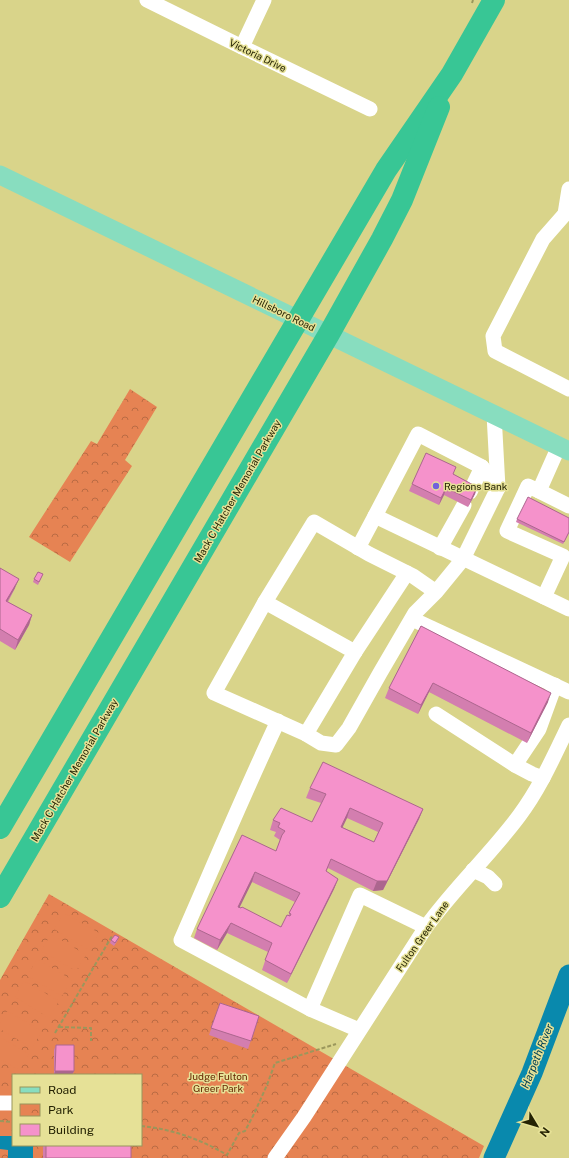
<svg xmlns="http://www.w3.org/2000/svg" width="569" height="1158" font-family="'Public Sans',sans-serif">
  <defs>
    <pattern id="park-crowns" width="20" height="18" patternUnits="userSpaceOnUse"><rect width="20" height="18" fill="#e68353"/><path d="M2 6a3 3 0 1 1 6 0M12 15a3 3 0 1 1 6 0" fill="none" stroke="#ba6b43"/></pattern>
  </defs>
  <rect width="100%" height="100%" fill="#d9d48a"/>
  <g fill="url(#park-crowns)" fill-rule="evenodd">
    <polygon points="130,389 157,407 125,460 132,466 70,562 29,537 91,441 97,444"/>
    <path d="M49 894 484 1146 479 1158H0V980ZM13 1075H141V1145H13Z"/>
  </g>
  <g fill="#e68353">
    <polygon points="64,913 99,933 89,950 54,929"/>
    <polygon points="51,934 86,955 76,971 41,951"/>
    <polygon points="37,959 72,980 62,996 27,976"/>
    <polygon points="24,981 59,1001 49,1018 15,997"/>
    <polygon points="7,1011 42,1031 32,1048 0,1029 0,1023"/>
    <polygon points="0,1037 29,1054 19,1070 0,1059"/>
  </g>
  <polygon fill="#0989ad" points="0,1136 13,1136 13,1145 33,1145 33,1158 8,1158 8,1150 0,1149"/>
  <g fill="none" stroke-linecap="round" stroke-linejoin="round">
    <polyline stroke="#0989ad" stroke-width="21" points="494,1158 532,1073 569,975"/>
    <g stroke="#9b975c" stroke-width="2" stroke-dasharray="4 2" stroke-linecap="butt">
      <polyline points="472,3 473,0"/>
      <polyline points="59,1027 91,1028 91,1041"/>
      <polyline points="55,1033 112,936"/>
      <polyline points="0,1121 13,1122"/>
      <path d="M141 1126C172 1129 200 1139 227 1155L239 1133 245 1131 254 1114 267 1085 275 1063 336 1044"/>
    </g>
    <g stroke="#fff" stroke-width="15">
      <polyline points="147,0 242,47 370,109"/>
      <polyline points="242,47 264,0"/>
      <polyline points="569,213 565,214 543,239 493,336 495,351 569,389"/>
      <polyline points="565,214 569,189"/>
      <polyline points="498,488 482,467 418,434 375,516 569,609"/>
      <polyline points="539,491 569,506"/>
      <polyline points="470,492 482,467"/>
      <polyline points="358,548 375,516"/>
      <polyline points="440,548 464,505"/>
      <polyline points="436,592 413,576 369,554 314,522 265,602 355,652 306,734 321,743 336,745 349,728 380,673 415,613 436,592 463,559 498,488 494,414"/>
      <polyline points="544,597 563,556 507,531 528,486 539,491 559,446"/>
      <polyline points="265,602 214,693 306,734"/>
      <polyline points="412,619 569,692"/>
      <polyline points="355,652 407,573"/>
      <polyline points="436,714 515,765 532,774 543,778"/>
      <path d="M278 721C244 793 213 867 181 940L310 1009 359 1030"/>
      <polyline points="515,765 539,729 555,685"/>
      <polyline points="473,870 488,877 495,884"/>
      <polyline points="310,1009 360,895 426,927"/>
      <polyline points="0,1103 13,1103"/>
      <path d="M275 1158 304 1117 426 927C454 888 490 855 519 816 540 788 554 756 569 725"/>
    </g>
    <polyline stroke="#88ddbf" stroke-width="19" points="0,175 569,451"/>
    <g stroke="#38c695" stroke-width="22">
      <polyline points="0,828 386,170 452,74 494,0"/>
      <polyline points="0,897 329,334 382,239 402,200 439,107"/>
    </g>
  </g>
  <g fill="#d37eaf" fill-rule="evenodd">
    <polygon points="453,474 477,487 475,494 468,507 444,495 439,505 409,491 412,484"/>
    <polygon points="517,519 569,533 563,544 516,522"/>
    <polygon points="0,568 15,588 8,602 32,615 29,625 15,650 0,641"/>
    <polygon points="43,574 38,585 33,582 34,579"/>
    <polygon points="421,626 548,702 527,743 429,692 418,714 385,698 389,688"/>
    <path d="M310 788 423 809 419 819 383 890 373 891 328 868 326 872 338 879 334 889 287 983 262 970 268 952 227 933 217 950 194 938 197 929 276 851 280 840 274 836 276 832 270 830 273 820 312 822 321 803 306 798ZM347 818 378 832 374 842 342 827ZM252 882 295 902 288 916 281 927 239 907Z"/>
    <polygon points="111,940 118,940 114,946 110,943"/>
    <polygon points="220,1003 259,1016 248,1049 209,1035"/>
    <polygon points="56,1045 74,1071 72,1075 54,1075 54,1050"/>
    <rect x="43" y="1145" width="88" height="13"/>
  </g>
  <g fill="#ac668e">
    <polygon points="477,487 475,494 468,507 471,500"/>
    <polygon points="446,488 444,495 439,505 441,498"/>
    <polygon points="19,579 15,588 2,610 6,601"/>
    <polygon points="32,615 29,625 15,650 18,640"/>
    <polygon points="433,683 429,692 418,714 421,705"/>
    <polygon points="551,693 548,702 527,743 531,733"/>
    <polygon points="350,808 347,818 338,837 341,827"/>
    <polygon points="423,809 419,819 383,890 373,891 377,881"/>
    <polygon points="255,872 252,882 235,917 238,907"/>
    <polygon points="338,879 334,889 287,983 291,974"/>
    <polygon points="231,923 227,933 217,950 220,940"/>
    <polygon points="55,1071 74,1071 72,1075 54,1075"/>
  </g>
  <g fill="#f592cb" stroke="#ac668e" fill-rule="evenodd">
    <polygon points="426,453 456,467 453,474 477,487 471,500 446,488 441,498 412,484"/>
    <polygon points="528,497 569,518 569,532 564,542 517,519"/>
    <polygon points="0,568 19,579 6,601 32,615 18,640 0,629 0,630"/>
    <polygon points="38,572 43,574 39,582 34,579"/>
    <polygon points="421,626 551,693 531,733 433,683 421,705 389,688"/>
    <path d="M323 762 423 809 387 881H377L331 859 326 871 338 879 291 974 265 960 272 943 231 923 220 940 197 929 242 835 276 851 282 835 285 831 278 827 280 823 273 820 281 808 312 822 326 794 310 788ZM350 808 383 823 374 842 341 827ZM255 872 300 893 289 913 291 914 290 916 287 915 281 927 242 907 241 908 238 907Z"/>
    <polygon points="115,935 119,937 115,943 111,940"/>
    <polygon points="220,1003 259,1016 251,1041 211,1028"/>
    <polygon points="56,1045 74,1045 74,1071 55,1071"/>
    <rect x="46" y="1145" width="85" height="13"/>
  </g>
  <circle fill="#7261db" stroke="#e6e197" stroke-width="1.5" cx="436" cy="486" r="4"/>
  <g text-anchor="middle" dominant-baseline="central" stroke-width="3" stroke-linejoin="round" paint-order="stroke">
    <g font-size="10" fill="#242203" stroke="#e6e197">
      <text transform="translate(258 55) rotate(26)">Victoria Drive</text>
      <text transform="translate(284 313) rotate(26)">Hillsboro Road</text>
      <text transform="translate(237 491) rotate(-60)">Mack C Hatcher Memorial Parkway</text>
      <text transform="translate(74 770) rotate(-60)">Mack C Hatcher Memorial Parkway</text>
      <text transform="translate(422 936) rotate(-55)">Fulton Greer Lane</text>
    </g>
    <g font-size="10" fill="#242203" stroke="#e6e197" text-anchor="start">
      <text x="444" y="486">Regions Bank</text>
    </g>
    <g font-size="10" fill="#672803" stroke="#e6e197">
      <text x="218" y="1076">Judge Fulton<tspan x="218" dy="12">Greer Park</tspan></text>
    </g>
    <g font-size="11" font-style="italic" fill="#004053" stroke="#e6e197">
      <text transform="translate(537 1056) rotate(-68)">Harpeth River</text>
    </g>
  </g>
  <rect x="12" y="1074" width="130" height="72" fill="#e6e197" stroke="#98955c"/>
  <rect x="20" y="1087" width="20" height="6" fill="#88ddbf" stroke="#98955c"/>
  <text x="48" y="1094" font-size="12" fill="#242203">Road</text>
  <rect x="20" y="1104" width="20" height="12" fill="url(#park-crowns)" stroke="#98955c"/>
  <text x="48" y="1114" font-size="12" fill="#242203">Park</text>
  <rect x="20" y="1124" width="20" height="12" fill="#f592cb" stroke="#98955c"/>
  <text x="48" y="1134" font-size="12" fill="#242203">Building</text>
  <g transform="translate(537 1126) rotate(128)" stroke="#e6e197" stroke-width="3" paint-order="stroke">
  <path d="M0-3L7 15L0 10L-7 15Z" fill="#242203"/>
  <text y="-6" font-size="11" font-weight="bold" text-anchor="middle" fill="#242203">N</text>
  </g>
</svg>
